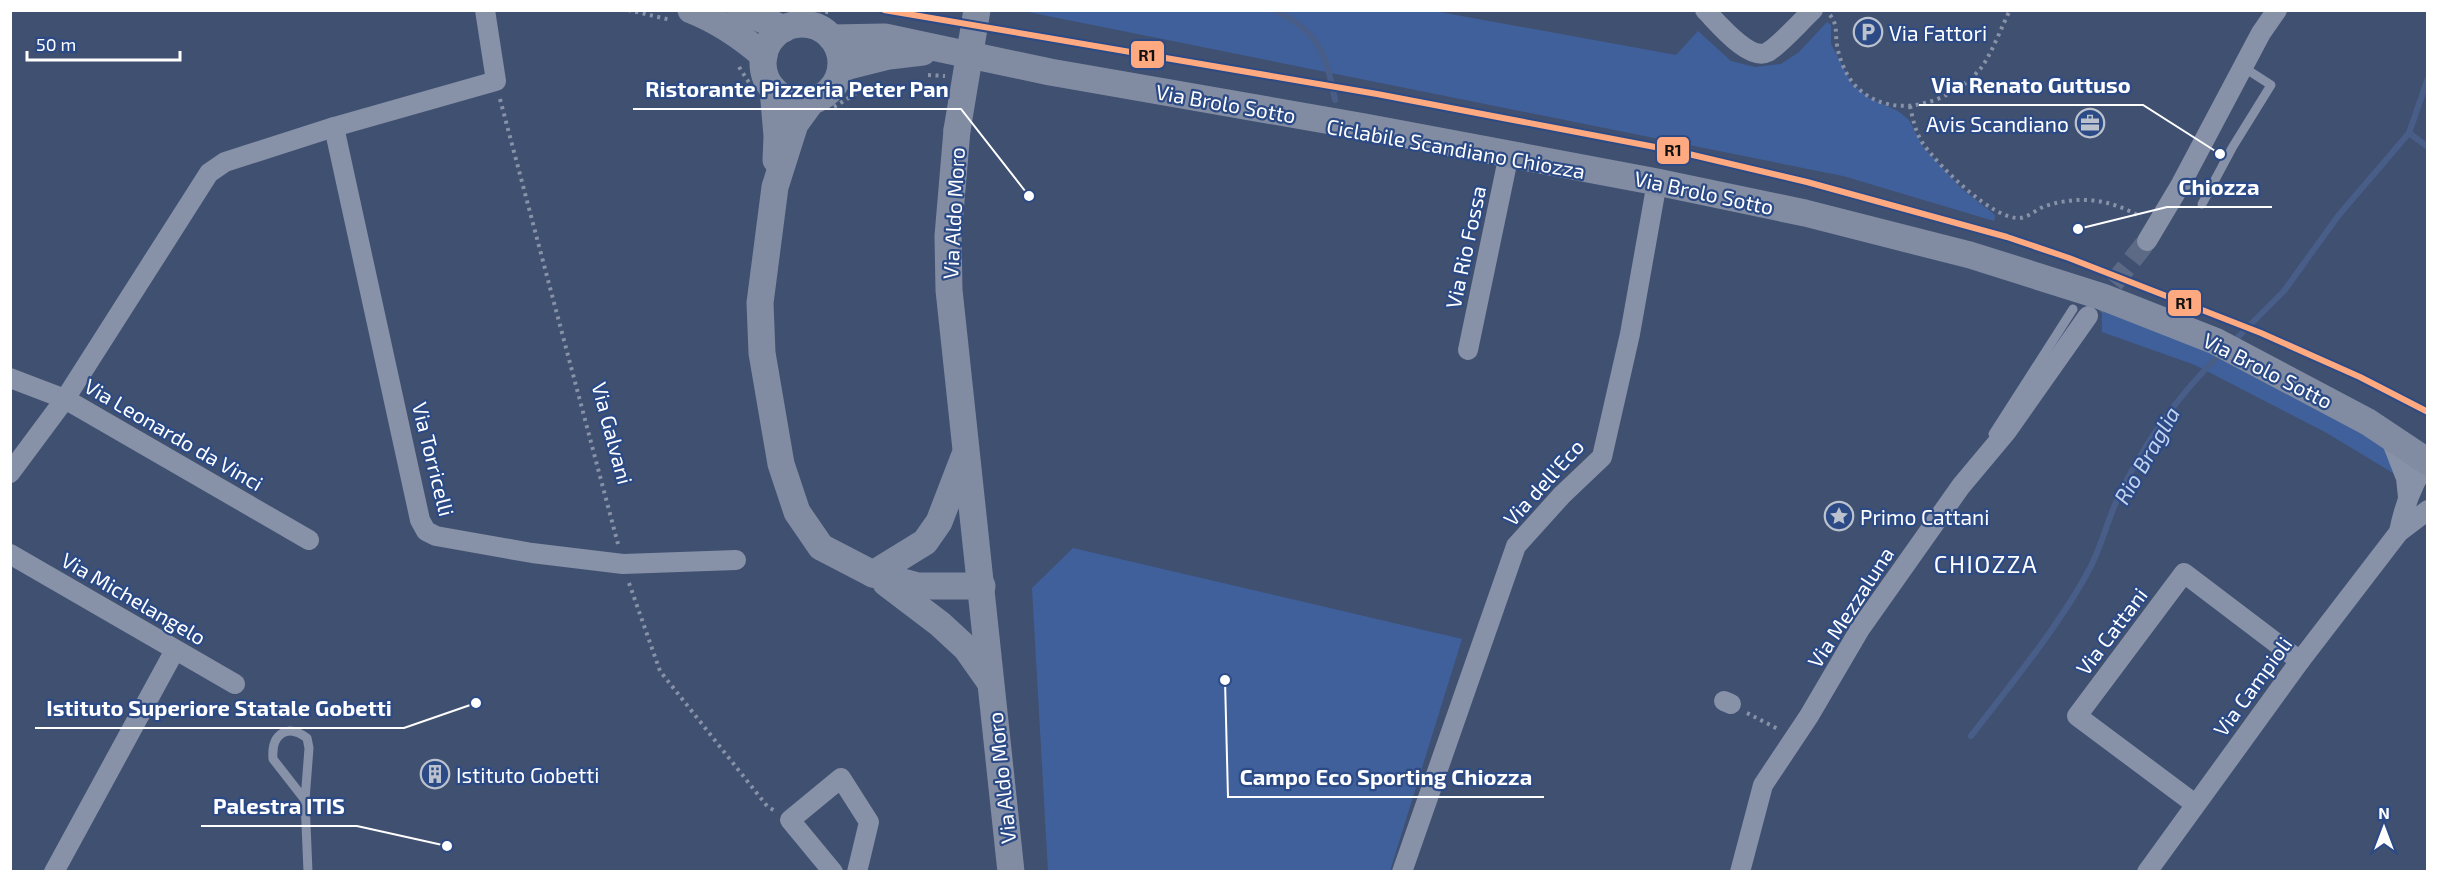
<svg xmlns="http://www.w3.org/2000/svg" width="2438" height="882" font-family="'Exo 2',sans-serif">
  <rect width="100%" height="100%" fill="#405071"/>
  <g fill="#40609b">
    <polygon points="1023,11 1434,11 1676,55 1698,31 1731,61 1755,67 1781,64 1799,52 1827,22 1831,25 1831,44 1852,84 1869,98 1898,111 1909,120 1923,147 1961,188 1995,215 1994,221 1843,176"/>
    <polygon points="2104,311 2234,358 2388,449 2398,476 2325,432 2195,365 2102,332 2102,313"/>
    <polygon points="1073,548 1462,639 1390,871 1048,871 1032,588"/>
  </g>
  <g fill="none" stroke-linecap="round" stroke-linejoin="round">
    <g stroke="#485e88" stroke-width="6">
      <path d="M1274 10C1319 31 1326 54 1335 100"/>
      <polyline points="2409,133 2428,147"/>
      <polyline points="2232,343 2284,291 2338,216 2409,133 2428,78"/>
      <path d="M1971 736C2011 684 2060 625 2090 568 2101 547 2107 522 2117 500 2144 442 2177 397 2222 352"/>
    </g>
    <polyline stroke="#5d6a86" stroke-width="20" stroke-dasharray="20 10" stroke-linecap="butt" points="2095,307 2147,241"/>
    <g stroke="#8791a7" stroke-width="4" stroke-dasharray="3 4.5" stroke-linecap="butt">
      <polyline points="628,10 671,20"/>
      <polyline points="818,10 832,13"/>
      <path d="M1830 15C1838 25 1835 33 1837 45 1839 58 1845 73 1853 83 1888 124 1951 104 1981 68 1991 55 2002 26 2010 10"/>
      <polyline points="739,67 750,84"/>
      <polyline points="928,75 945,76"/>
      <polyline points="500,99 618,544"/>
      <path d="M1910 106C1913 120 1916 134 1924 145 1940 167 1993 220 2020 218 2029 217 2037 209 2045 206 2081 195 2109 199 2141 217"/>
      <polyline points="834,107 866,87"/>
      <polyline points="629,583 660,671 767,806 775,811"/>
      <polyline points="1747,713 1778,729"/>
    </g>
    <g stroke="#8791a7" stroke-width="9">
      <polyline points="2202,204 2232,148 2271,85 2243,67"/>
      <polyline points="1993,434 2073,309"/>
      <path d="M305 800 273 759C271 734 287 723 307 738L309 748 305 800 308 872"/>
    </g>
    <g stroke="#8791a7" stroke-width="20">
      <path d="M1705 10C1718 23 1749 62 1768 52 1780 45 1801 21 1813 10"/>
      <polyline points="334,127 420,520 426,531 436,536 532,553 623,564 736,560"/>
      <polyline points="2147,241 2181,184 2261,33 2277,10"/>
      <polyline points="1468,350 1509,154"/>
      <polyline points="10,378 65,399 309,540"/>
      <polyline points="2390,437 2406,478 2408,497"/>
      <path d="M2427 462C2412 484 2404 506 2399 532L2428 510"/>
      <polyline points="10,473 65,399 209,173 225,162 334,127 496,81 485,10"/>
      <polyline points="10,554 235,684"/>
      <polyline points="1724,701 1731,704"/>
      <polyline points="2195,804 2077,716 2184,573 2300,661"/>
      <polyline points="54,872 175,650"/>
      <polyline points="833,872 790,820 841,778 869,822 857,872"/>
      <polyline points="1402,872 1516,546 1562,495 1602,457 1630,334 1657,182"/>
      <polyline points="1740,872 1763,785 1809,716 1860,629 1961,486 2007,431 2088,316"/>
      <polyline points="2147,872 2300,661 2399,532"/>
    </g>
    <g stroke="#818ca3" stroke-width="27">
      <path d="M691 10C719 21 741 36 764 56"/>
      <polyline points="740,10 784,29"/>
      <circle cx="802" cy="63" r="39"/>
      <polyline points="832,38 885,37 1050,72 1365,127 1657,182 1805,213 1970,255 2103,297 2215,341 2368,422 2428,462"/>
      <polyline points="841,68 889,56 923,52"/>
      <polyline points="773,89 777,136 776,160"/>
      <polyline points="811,102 795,124 775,187 760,303 762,353 781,464 797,512 821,547 873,574 918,586 982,586"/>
      <polyline points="957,130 948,236 949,290 1011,872"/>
      <polyline points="873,574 925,542 939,522 964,457"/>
      <polyline points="886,583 940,624 966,648 990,682"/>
    </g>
    <polyline stroke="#818ca3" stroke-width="27" points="957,130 977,10"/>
    <g stroke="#2b4a86" stroke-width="10">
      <polyline id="rail-1" points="884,10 1377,94 1676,151 1807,182 2007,237 2069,258 2261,333 2360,377 2428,412"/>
    </g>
    <use href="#rail-1" stroke="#ffa980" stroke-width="6"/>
  </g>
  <defs>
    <g id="parking-ring" transform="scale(1.5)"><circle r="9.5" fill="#2b4a86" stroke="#bcc2cd" stroke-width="1.5"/><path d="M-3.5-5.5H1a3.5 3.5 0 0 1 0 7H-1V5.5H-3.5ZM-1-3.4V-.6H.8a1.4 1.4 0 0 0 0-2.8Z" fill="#bcc2cd"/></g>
    <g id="office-ring" transform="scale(1.5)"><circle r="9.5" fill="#2b4a86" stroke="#bcc2cd" stroke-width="1.5"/><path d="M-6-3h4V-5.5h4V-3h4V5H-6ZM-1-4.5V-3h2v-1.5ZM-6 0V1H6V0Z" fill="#bcc2cd"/></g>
    <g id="sight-ring" transform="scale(1.5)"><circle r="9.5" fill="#2b4a86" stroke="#bcc2cd" stroke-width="1.5"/><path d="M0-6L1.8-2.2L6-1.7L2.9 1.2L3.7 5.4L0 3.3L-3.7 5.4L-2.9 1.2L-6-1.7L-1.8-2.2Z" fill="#bcc2cd"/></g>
    <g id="building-ring" transform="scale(1.5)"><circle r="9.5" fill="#2b4a86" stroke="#bcc2cd" stroke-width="1.5"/><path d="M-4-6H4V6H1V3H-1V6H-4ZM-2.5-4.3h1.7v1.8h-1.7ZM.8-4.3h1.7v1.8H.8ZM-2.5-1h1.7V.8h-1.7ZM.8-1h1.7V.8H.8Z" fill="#bcc2cd"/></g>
  </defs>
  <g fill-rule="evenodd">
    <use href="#parking-ring" x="1868" y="32"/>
    <use href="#office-ring" x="2090" y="123"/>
    <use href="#sight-ring" x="1839" y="516"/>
    <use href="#building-ring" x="435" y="774"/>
  </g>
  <g text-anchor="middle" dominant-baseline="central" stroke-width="4.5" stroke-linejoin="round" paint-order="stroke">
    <g font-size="21" fill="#fff" stroke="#2b4a86" text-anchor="start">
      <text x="1889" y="32">Via Fattori</text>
      <text x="2069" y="123" text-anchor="end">Avis Scandiano</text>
      <text x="1860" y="516">Primo Cattani</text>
      <text x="456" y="774">Istituto Gobetti</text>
    </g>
    <g font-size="21" fill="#fff" stroke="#2b4a86">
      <text transform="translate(1226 103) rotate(10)">Via Brolo Sotto</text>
      <text transform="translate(1456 148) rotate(10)">Ciclabile Scandiano Chiozza</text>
      <text transform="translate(1704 192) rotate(12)">Via Brolo Sotto</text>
      <text transform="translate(953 213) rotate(-87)">Via Aldo Moro</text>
      <text transform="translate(1465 247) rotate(-78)">Via Rio Fossa</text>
      <text transform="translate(2268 370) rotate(27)">Via Brolo Sotto</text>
      <text transform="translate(613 433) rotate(75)">Via Galvani</text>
      <text transform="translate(174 434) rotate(30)">Via Leonardo da Vinci</text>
      <text transform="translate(434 459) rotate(76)">Via Torricelli</text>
      <text transform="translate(1543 482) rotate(-48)">Via dell'Eco</text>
      <text transform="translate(134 598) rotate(30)">Via Michelangelo</text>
      <text transform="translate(1850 607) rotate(-57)">Via Mezzaluna</text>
      <text transform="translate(2111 631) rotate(-53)">Via Cattani</text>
      <text transform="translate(2252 686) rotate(-54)">Via Campioli</text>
      <text transform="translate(1001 778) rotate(-96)">Via Aldo Moro</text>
    </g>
    <g font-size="22" font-style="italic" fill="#c2d2ee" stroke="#2b4a86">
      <text transform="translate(2146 455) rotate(-60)">Rio Braglia</text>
    </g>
    <g font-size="24" letter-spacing="1.5" fill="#fff" stroke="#2b4a86">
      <text x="1986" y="563">CHIOZZA</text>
    </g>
  </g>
  <path fill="none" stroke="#fff" stroke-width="2" d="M2220 154L2143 105H1919M1029 196L961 109H633M2078 229L2167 207H2272M476 703L404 728H35M1225 680L1228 797H1544M447 846L357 826H201"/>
  <g fill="#fff" stroke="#2b4a86" stroke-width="2">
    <circle cx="2220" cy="154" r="6"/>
    <circle cx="1029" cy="196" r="6"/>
    <circle cx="2078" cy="229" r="6"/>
    <circle cx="476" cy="703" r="6"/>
    <circle cx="1225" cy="680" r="6"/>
    <circle cx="447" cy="846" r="6"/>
  </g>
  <g font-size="22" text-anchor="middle" font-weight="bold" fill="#fff" stroke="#2b4a86" stroke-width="4.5" stroke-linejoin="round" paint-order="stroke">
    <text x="2031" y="93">Via Renato Guttuso</text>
    <text x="797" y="97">Ristorante Pizzeria Peter Pan</text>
    <text x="2219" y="195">Chiozza</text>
    <text x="219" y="716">Istituto Superiore Statale Gobetti</text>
    <text x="1386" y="785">Campo Eco Sporting Chiozza</text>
    <text x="279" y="814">Palestra ITIS</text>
  </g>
  <g stroke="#2b4a86" stroke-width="2">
    <rect x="1130" y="40" width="35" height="29" rx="6" fill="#ffa980"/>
    <rect x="1656" y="136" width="34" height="29" rx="6" fill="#ffa980"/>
    <rect x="2167" y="289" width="35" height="28" rx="6" fill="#ffa980"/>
  </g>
  <g font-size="16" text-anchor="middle" font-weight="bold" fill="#111">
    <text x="1147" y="61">R1</text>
    <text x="1673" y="156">R1</text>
    <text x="2184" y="309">R1</text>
  </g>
  <rect width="2438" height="882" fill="none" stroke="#ffffff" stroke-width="24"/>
  <g transform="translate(2384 828)" stroke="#2b4a86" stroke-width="4.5" paint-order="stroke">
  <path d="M0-4.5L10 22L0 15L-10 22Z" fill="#ffffff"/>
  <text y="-9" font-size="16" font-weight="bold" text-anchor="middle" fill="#ffffff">N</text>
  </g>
  <path d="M27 51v9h153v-9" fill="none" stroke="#ffffff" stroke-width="3"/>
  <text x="36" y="51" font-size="18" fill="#ffffff" stroke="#2b4a86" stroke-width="4.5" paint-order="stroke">50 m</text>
</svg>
